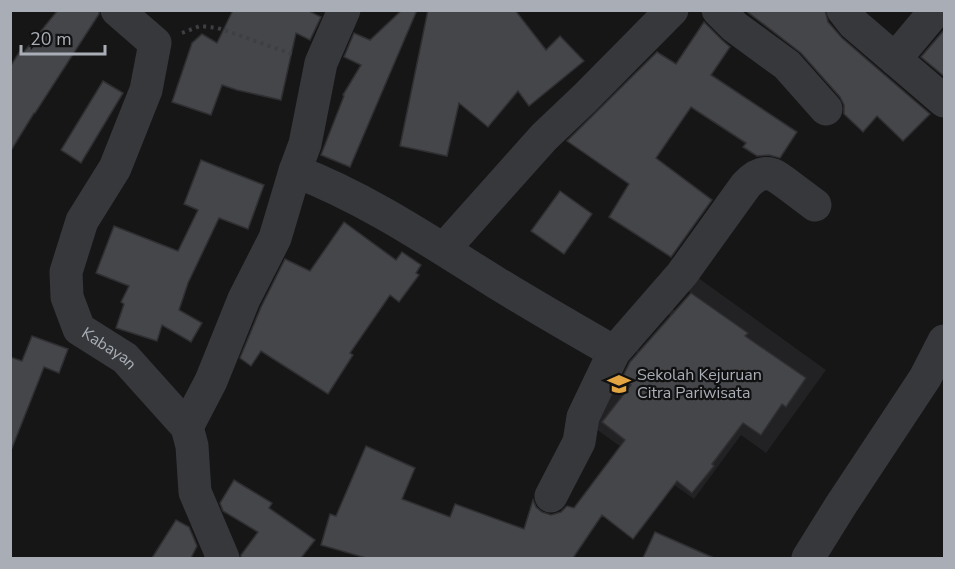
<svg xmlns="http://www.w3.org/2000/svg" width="955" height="569" font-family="'Nunito Sans',sans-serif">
  <rect width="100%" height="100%" fill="#161617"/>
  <path fill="#222224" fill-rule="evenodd" d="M690 272 826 370 766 453 741 435 694 499 582 419ZM681 286 747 332 734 352 667 305ZM665 312 729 356 702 394 638 350ZM763 348 806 378 786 406 743 377ZM636 352 685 390 667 413 617 374ZM781 404 761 435 723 410ZM687 444 714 466 693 493 665 471Z"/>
  <g fill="#45464a" stroke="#303033" stroke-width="1.5">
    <polygon points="58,10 99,10 99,14 35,113 34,113 10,152 10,67 20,51 23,53"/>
    <polygon points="233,10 307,10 321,17 310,40 296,33 281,100 237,90 222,85 211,115 172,102 192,43 202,34 217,43"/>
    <polygon points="402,10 417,10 350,167 321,155 344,96 343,95 361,65 344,57 354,33 370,40"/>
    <polygon points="428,10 515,10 546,50 560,36 584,61 529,106 518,91 488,127 459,103 447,156 400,146"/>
    <polygon points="745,10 825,10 828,22 842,38 930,114 903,141 877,116 863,132 844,114 844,105 840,97 801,53"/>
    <polygon points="704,22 722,40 730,47 711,75 797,132 780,158 769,155 757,156 743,147 746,143 691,107 656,158 712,200 671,257 609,217 629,184 567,141 657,52 676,64"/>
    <polygon points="945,29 945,77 921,57"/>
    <polygon points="103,81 123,93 81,163 61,150"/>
    <polygon points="201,160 264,185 248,229 219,218 188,283 179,310 202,323 191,342 162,325 157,341 116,328 124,304 121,302 129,286 96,273 114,226 178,251 198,210 184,204"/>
    <polygon points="560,191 592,214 564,254 531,231"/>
    <polygon points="344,222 396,260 402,252 421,265 416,273 419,275 399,302 390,295 350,353 353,355 328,394 261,351 251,366 240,358 261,307 285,259 310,271"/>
    <polygon points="691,293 748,333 745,336 806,378 786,407 782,404 761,435 743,423 712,464 714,466 692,493 677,481 633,539 602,515 573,558 366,558 321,545 330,514 336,516 366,446 415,468 402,499 450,517 455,504 524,529 533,500 536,507 542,512 551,515 561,512 567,506 574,508 625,440 602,422 631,385 622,378 630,362"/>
    <polygon points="32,336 68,349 59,373 44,367 12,448 10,448 10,357 22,361"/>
    <polygon points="234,480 272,503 269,508 315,540 301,558 241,558 241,555 258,532 223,511 220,503"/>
    <polygon points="176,520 189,527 197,546 191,558 152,558"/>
    <polygon points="655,532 714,558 643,558"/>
  </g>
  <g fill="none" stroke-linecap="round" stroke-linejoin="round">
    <polyline stroke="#3d3f43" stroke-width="4" stroke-dasharray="3 4.5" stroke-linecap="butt" points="182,33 200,26 218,28 292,54"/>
    <g stroke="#37383c" stroke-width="33">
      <path id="s1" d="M117 10 155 43 146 90 115 168 82 221 66 272 67 297 79 329 125 358 187 427 192 446 195 492 223 558"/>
      <polyline points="718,10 735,27 787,65 826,109"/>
      <polyline points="843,10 854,24 944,101"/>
      <polyline points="895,59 936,10"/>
      <polyline points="295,171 305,144 321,63 344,10"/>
      <polyline points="444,249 544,137 585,98 672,10"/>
      <path d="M187 427 211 381 244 299 275 238 295 171C366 198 431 242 495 282 534 306 574 329 614 352"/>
      <path d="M551 496 579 442 583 417 614 352 682 274 746 185C764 166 773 173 791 187 799 193 807 199 815 205"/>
      <polyline points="808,558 841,505 925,378 944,341"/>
    </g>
  </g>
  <defs>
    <g id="school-bare" transform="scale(1.8)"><path d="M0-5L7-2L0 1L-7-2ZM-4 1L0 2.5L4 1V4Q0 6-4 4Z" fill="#e3a442" stroke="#111112" stroke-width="2.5" paint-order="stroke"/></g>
  </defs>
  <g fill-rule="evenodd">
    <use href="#school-bare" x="619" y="384"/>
  </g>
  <g text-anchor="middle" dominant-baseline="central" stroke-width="4.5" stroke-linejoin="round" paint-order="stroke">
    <g font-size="16" fill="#a9aeb6" stroke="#111112">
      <text stroke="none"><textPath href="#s1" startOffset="393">Kabayan</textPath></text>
    </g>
    <g font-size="16" fill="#a9aeb6" stroke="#111112" text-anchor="start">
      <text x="637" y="375">Sekolah Kejuruan<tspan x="637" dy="18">Citra Pariwisata</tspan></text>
    </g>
  </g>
  <rect width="955" height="569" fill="none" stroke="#a9aeb6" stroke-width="24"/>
  <path d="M21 45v9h84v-9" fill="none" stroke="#a9aeb6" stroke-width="3"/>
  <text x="30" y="45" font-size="18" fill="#a9aeb6" stroke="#111112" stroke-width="4.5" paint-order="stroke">20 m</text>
</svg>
